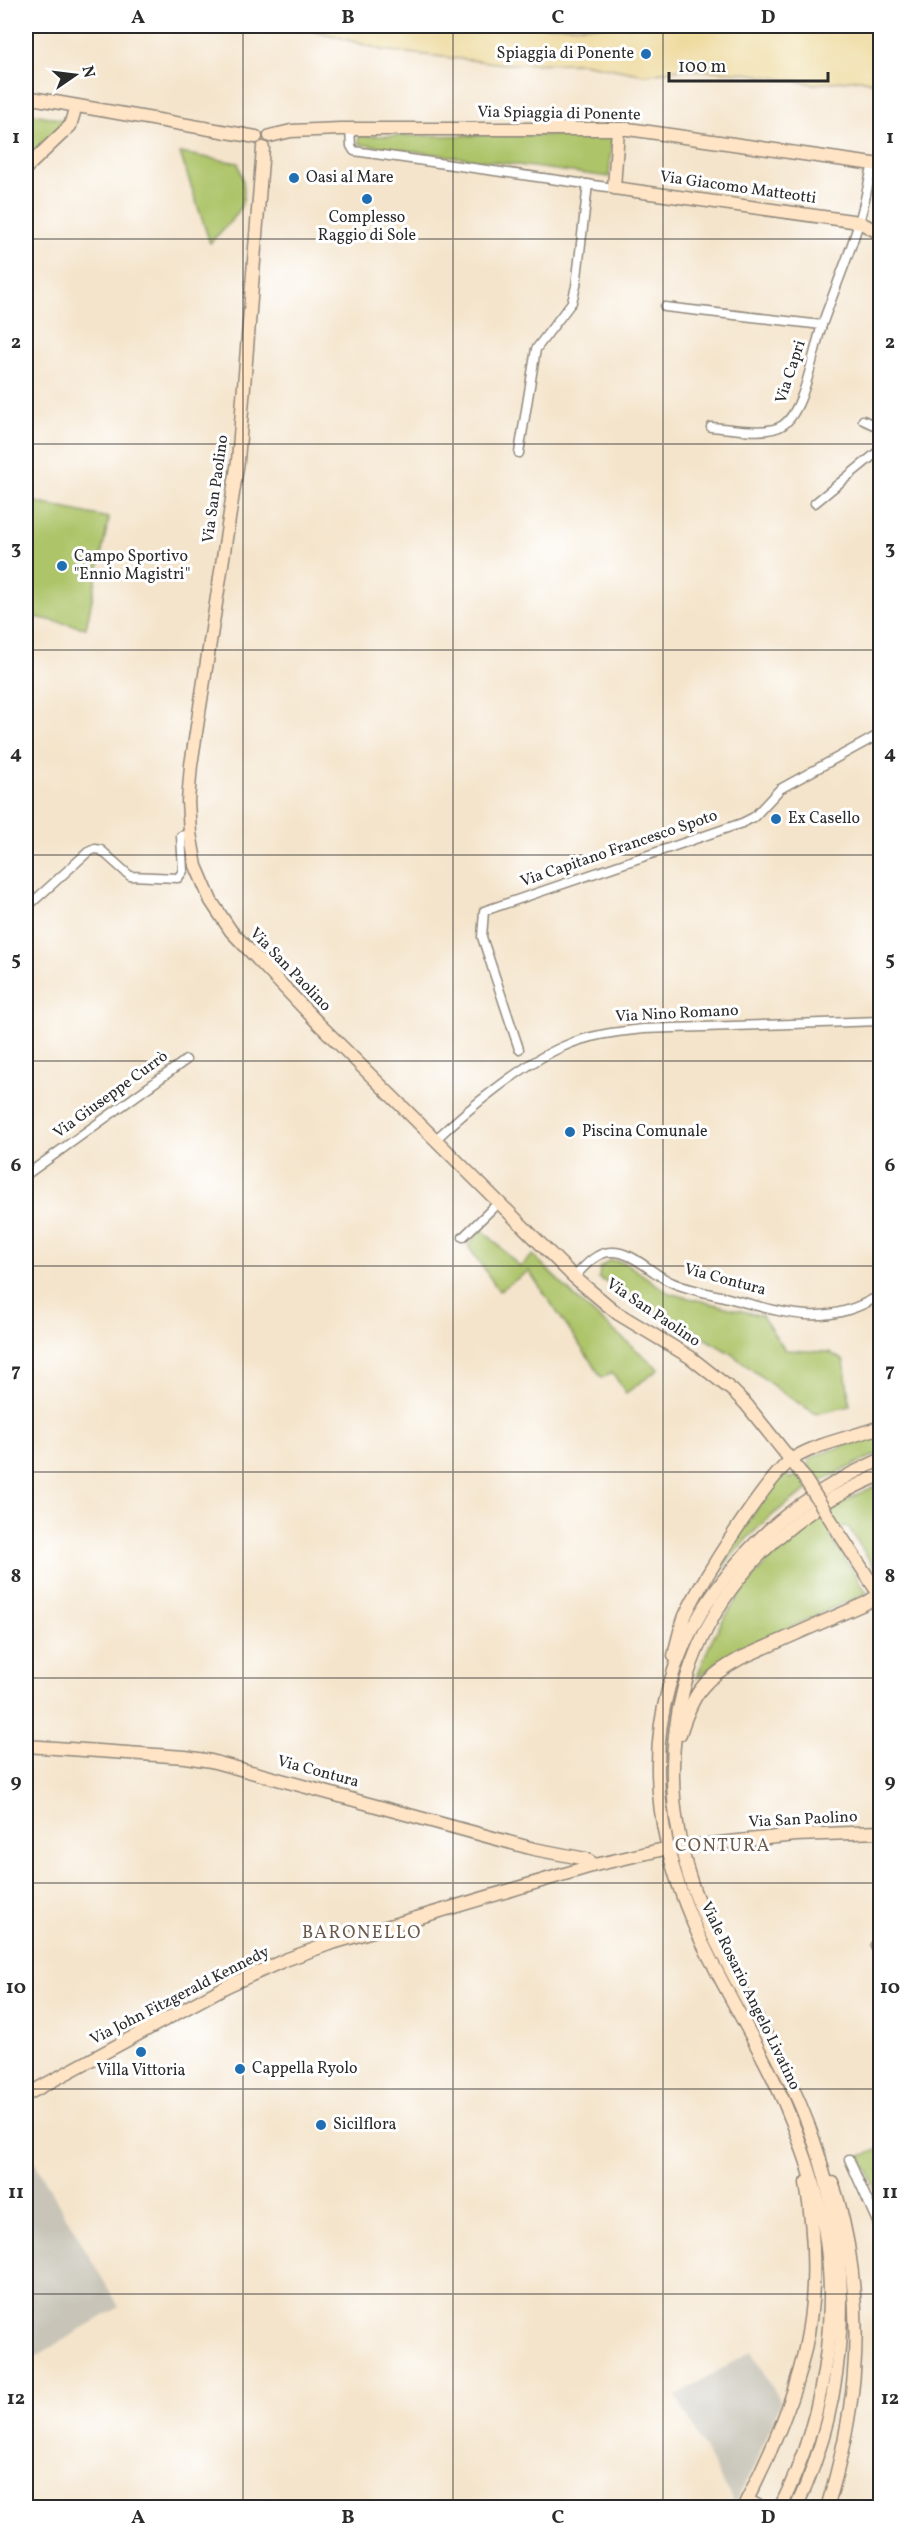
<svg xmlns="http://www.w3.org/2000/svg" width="906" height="2533" font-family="Vollkorn,serif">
  <rect width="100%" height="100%" fill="#fff"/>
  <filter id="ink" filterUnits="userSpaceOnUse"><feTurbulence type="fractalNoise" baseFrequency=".0167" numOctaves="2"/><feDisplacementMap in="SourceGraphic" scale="12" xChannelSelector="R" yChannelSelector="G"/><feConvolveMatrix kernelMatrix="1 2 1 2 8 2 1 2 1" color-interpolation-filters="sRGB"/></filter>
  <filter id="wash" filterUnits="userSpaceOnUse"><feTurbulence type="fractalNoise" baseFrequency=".008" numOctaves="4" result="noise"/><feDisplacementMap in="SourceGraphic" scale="24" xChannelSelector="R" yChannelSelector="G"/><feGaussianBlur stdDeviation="1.35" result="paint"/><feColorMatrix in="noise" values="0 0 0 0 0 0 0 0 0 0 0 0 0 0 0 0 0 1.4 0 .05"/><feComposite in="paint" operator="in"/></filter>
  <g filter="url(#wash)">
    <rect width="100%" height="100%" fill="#f4e4cb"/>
    <g fill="#c8c4b8">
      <polygon points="26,2148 119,2307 33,2358 26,2345"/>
      <polygon points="751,2351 781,2402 753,2469 734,2503 676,2396"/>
    </g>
    <g fill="#adc469" stroke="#6c784a" stroke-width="1.5">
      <polygon points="26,112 63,120 61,126 26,161"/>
      <polygon points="612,135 609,177 359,144 359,136"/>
      <path d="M180 153 238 163C253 206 238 213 210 243Z"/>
      <polygon points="26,500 109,518 86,628 26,615"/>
      <polygon points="482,1229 520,1267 533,1255 581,1303 659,1369 626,1393 612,1372 602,1378 529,1271 499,1291 468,1246"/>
      <polygon points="610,1260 624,1262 669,1293 762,1316 785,1350 829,1352 844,1361 850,1406 816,1414 784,1394 730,1353 599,1278 600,1268"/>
      <path d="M880 1434V1453C829 1475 781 1501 743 1543 728 1560 714 1580 700 1597L770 1488 785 1475 791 1479 810 1467 809 1460 817 1455Z"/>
      <path d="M880 1484V1577L849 1528 845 1526 830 1536 867 1593 724 1657 696 1679C702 1665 707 1650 714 1636 719 1625 727 1615 733 1605 770 1549 820 1510 880 1484Z"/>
      <polygon points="880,2149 880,2200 861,2156"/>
    </g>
    <polygon fill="#eeda9e" stroke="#8c8264" stroke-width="1.5" points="266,26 880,26 880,84 860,79 815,84 745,73 681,69 645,75 582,63 505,64 382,50 321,32"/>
  </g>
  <g filter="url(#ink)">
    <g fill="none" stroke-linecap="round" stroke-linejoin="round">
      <g stroke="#90887b" stroke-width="11">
        <g id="street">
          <polyline points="350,129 351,146 354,151 614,188"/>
          <polyline points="665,307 822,325"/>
          <polyline points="863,420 880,428"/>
          <path d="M711 427C730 428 767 436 783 425 805 410 813 351 822 325 834 290 849 257 859 222 865 203 868 183 873 164"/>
          <polyline points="519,453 536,349 572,302 576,286 588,184"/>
          <polyline points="815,503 880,450"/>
          <polyline points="26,908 88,852 95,849 101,850 130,876 178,878 183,871 181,836 190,833"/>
          <polyline points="519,1049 482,937 484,911 742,823 754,817 780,789 880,734"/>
          <path d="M436 1139C468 1109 523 1064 562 1047 588 1035 615 1032 643 1029L880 1021"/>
          <polyline points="26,1175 186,1060"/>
          <polyline points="463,1237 499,1202"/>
          <path d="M574 1277C584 1267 595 1253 610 1252 632 1250 652 1274 671 1282 688 1290 709 1293 728 1298 785 1313 826 1329 880 1295"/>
          <polyline points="880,1939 875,1945 880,1959"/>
          <polyline points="849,2159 878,2224 880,2223"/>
        </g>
      </g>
      <g stroke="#90887b" stroke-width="15">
        <g id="secondary">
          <polyline points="26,97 256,137"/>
          <polyline points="618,129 614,188 859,222 880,233"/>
          <polyline points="270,136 291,131 340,129 628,129 880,165"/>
          <polyline points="263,148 238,461 191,765 188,801 190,833 196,866 211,901 231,931 318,1023 574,1277 617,1313 690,1357 733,1391 746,1404 801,1473"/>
          <polyline points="26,168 70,126 76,106"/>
          <polyline points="839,1533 880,1596"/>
          <path d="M674 1656C677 1642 680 1629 685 1616 698 1586 769 1473 794 1458 819 1443 853 1437 880 1427"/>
          <path d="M680 1734C693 1693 704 1678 741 1658L866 1603 880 1594"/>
          <polyline points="26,1746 185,1757 211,1761 534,1849 586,1859 595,1865"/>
          <polyline points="691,1846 796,1835 880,1832"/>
          <polyline points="26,2095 227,1986 285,1960 329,1944 595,1865 660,1850"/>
          <polyline points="747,2500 762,2508"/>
          <path d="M743 2508C801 2393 828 2313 806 2183"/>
          <path d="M780 2508C828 2412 845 2293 815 2189 804 2151 790 2113 773 2078 748 2026 717 1977 694 1925 648 1819 641 1712 702 1611 748 1538 802 1495 880 1460"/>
          <path d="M796 2508C851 2393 854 2257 813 2138 787 2061 738 1992 705 1918 638 1767 676 1600 818 1507 838 1494 859 1484 880 1475"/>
          <path d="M827 2508C854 2418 864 2338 848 2245 844 2225 840 2202 832 2183"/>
        </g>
      </g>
      <use href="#street" stroke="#fff" stroke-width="8"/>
      <use href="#secondary" stroke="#ffe4c6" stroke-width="12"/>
      <g stroke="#90887b" stroke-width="15" stroke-linecap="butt">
        <polyline id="secondary-bridge" points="801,1473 839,1533"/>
      </g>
      <use href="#secondary-bridge" stroke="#ffe4c6" stroke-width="12"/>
    </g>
  </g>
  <path fill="none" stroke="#2b2b2b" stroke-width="1.5" stroke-opacity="0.55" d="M243 26V2508M453 26V2508M663 26V2508M26 239H880M26 444H880M26 650H880M26 855H880M26 1061H880M26 1266H880M26 1472H880M26 1678H880M26 1883H880M26 2089H880M26 2294H880"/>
  <g fill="#1f6fb2" stroke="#fff" stroke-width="2">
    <circle cx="646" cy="54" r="6"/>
    <circle cx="294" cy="178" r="6"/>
    <circle cx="367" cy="199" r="6"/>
    <circle cx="62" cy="566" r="6"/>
    <circle cx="776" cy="819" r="6"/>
    <circle cx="570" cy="1132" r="6"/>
    <circle cx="141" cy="2052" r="6"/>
    <circle cx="240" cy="2069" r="6"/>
    <circle cx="321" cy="2125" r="6"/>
  </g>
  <g text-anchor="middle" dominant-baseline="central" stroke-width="6" stroke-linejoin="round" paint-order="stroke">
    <g font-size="16" fill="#2b2b2b" stroke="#fff" text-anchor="start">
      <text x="634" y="54" text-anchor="end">Spiaggia di Ponente</text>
      <text x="306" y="178">Oasi al Mare</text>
      <text x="367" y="218" text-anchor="middle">Complesso<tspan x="367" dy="18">Raggio di Sole</tspan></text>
      <text x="74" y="557">Campo Sportivo<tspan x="74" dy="18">"Ennio Magistri"</tspan></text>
      <text x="788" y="819">Ex Casello</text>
      <text x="582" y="1132">Piscina Comunale</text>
      <text x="252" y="2069">Cappella Ryolo</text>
      <text x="141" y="2071" text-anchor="middle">Villa Vittoria</text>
      <text x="333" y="2125">Sicilflora</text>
    </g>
    <g font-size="16" fill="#2b2b2b" stroke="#fff">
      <text transform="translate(559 114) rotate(1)">Via Spiaggia di Ponente</text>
      <text transform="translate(738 188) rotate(8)">Via Giacomo Matteotti</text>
      <text transform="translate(791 372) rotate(-72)">Via Capri</text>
      <text transform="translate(216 489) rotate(-82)">Via San Paolino</text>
      <text transform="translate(619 849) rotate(-19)">Via Capitano Francesco Spoto</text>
      <text transform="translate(290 970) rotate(46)">Via San Paolino</text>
      <text transform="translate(677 1014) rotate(-3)">Via Nino Romano</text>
      <text transform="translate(111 1095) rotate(-36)">Via Giuseppe Currò</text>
      <text transform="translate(725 1280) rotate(15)">Via Contura</text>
      <text transform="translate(653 1313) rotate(34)">Via San Paolino</text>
      <text transform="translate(318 1772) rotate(15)">Via Contura</text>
      <text transform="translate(803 1820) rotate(-3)">Via San Paolino</text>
      <text transform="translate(180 1996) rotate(-27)">Via John Fitzgerald Kennedy</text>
      <text transform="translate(750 1996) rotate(64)">Viale Rosario Angelo Livatino</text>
    </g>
    <g font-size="18" letter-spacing="1.5" fill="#6b5a4c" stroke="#fff">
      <text x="723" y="1846">CONTURA</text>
      <text x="362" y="1933">BARONELLO</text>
    </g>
  </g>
  <rect width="906" height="2533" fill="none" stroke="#fff" stroke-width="66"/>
  <g transform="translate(75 75) rotate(76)" stroke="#ffffff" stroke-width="4.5" paint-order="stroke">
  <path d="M0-4.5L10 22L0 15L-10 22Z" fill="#2b2b2b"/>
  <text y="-9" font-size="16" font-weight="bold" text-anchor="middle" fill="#2b2b2b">N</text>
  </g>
  <path d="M669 72v9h159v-9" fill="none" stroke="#2b2b2b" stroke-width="3"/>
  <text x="678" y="72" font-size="18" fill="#2b2b2b" stroke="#ffffff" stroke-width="4.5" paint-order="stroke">100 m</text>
  <rect x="33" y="33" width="840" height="2467" fill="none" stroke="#2b2b2b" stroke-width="2"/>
  <g font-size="20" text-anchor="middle" font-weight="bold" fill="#2b2b2b">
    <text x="138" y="23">A</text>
    <text x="348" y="23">B</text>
    <text x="558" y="23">C</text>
    <text x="768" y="23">D</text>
    <text x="16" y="143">1</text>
    <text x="890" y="143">1</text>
    <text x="16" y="348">2</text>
    <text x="890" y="348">2</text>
    <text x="16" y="554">3</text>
    <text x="890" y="554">3</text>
    <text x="16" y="759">4</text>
    <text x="890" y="759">4</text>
    <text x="16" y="965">5</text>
    <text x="890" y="965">5</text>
    <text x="16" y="1171">6</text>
    <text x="890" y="1171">6</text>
    <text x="16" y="1376">7</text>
    <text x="890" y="1376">7</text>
    <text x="16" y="1582">8</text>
    <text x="890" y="1582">8</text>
    <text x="16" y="1787">9</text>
    <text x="890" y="1787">9</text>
    <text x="16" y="1993">10</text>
    <text x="890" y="1993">10</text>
    <text x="16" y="2198">11</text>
    <text x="890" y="2198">11</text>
    <text x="16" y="2404">12</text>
    <text x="890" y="2404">12</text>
    <text x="138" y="2523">A</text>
    <text x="348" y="2523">B</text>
    <text x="558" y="2523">C</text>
    <text x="768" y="2523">D</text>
  </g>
</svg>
